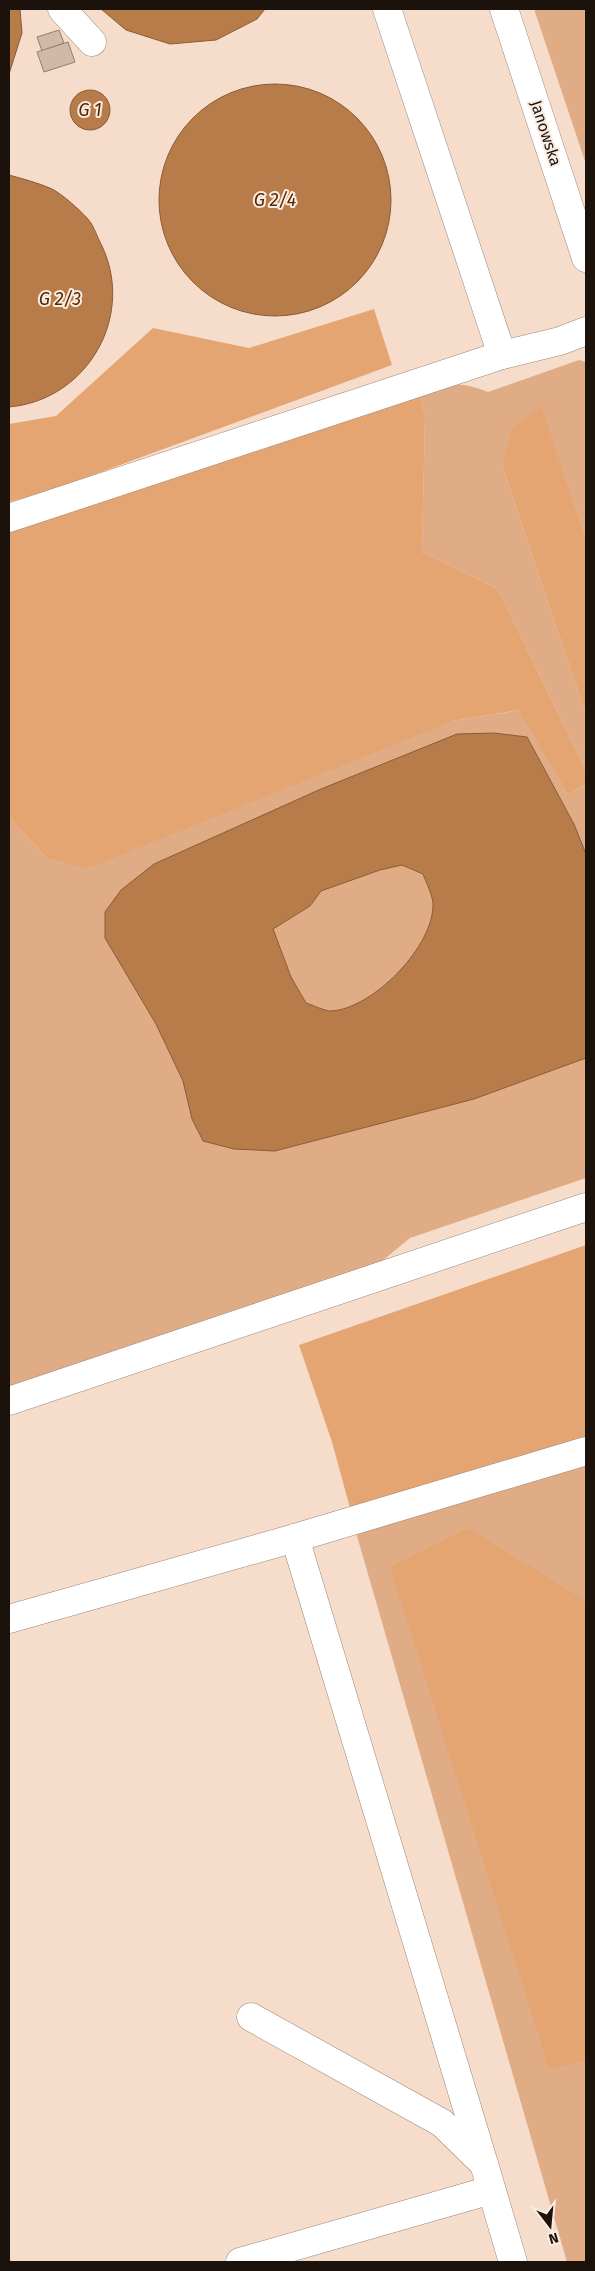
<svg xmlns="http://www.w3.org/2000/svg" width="595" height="2271" font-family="'Fira Sans',sans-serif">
  <rect width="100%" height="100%" fill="#f6ddcb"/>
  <g fill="#dfac85">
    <polygon points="534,9 586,9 586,164"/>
    <path d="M579 360 586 362V538L542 407 502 465 586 715V771L498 589 422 552 425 417 420 396C449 384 458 380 488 392Z"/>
    <polygon points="520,710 568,795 586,784 586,854 574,823 527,737 105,938 156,1024 183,1081 192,1119 275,1151 474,1099 586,1058 586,1178 410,1238 371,1270 9,1391 9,817 46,857 453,721"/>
    <path d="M402 865 423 874C426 882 432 894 433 903 435 945 373 1009 331 1011 324 1011 313 1005 306 1003L291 977 272 929 310 906 321 891 380 870Z"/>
    <polygon points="586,1459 586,2262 567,2262 355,1529"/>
  </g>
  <g fill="#e5a573">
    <polygon points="374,309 392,365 52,490 9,502 9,424 56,416 153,328 249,348"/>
    <polygon points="420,396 425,417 422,552 498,589 586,771 586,784 568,795 519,710 453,721 86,869 46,857 9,817 9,530"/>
    <polygon points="542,406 586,538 586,715 502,465 512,428"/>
    <polygon points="586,1245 586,1440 350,1508 332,1442 299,1345"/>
    <polygon points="468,1528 586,1601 586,2060 549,2069 390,1567"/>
  </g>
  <g fill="#b87b4a" stroke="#895c37" fill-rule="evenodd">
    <polygon points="9,9 20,9 22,33 9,74"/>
    <polygon points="101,9 265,9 257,19 216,40 170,44 126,30"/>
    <circle cx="275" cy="200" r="116"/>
    <circle cx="90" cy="110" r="20"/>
    <path d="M9 175C23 179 39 183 52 189 62 194 80 210 87 218 93 224 96 234 100 242 137 313 89 400 9 407Z"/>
    <path d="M494 733 527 737 574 824 586 854V1058L474 1099 275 1151 234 1149 203 1141 192 1119 183 1081 156 1024 105 938V912L121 890 154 864 321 789 457 734ZM402 865 423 874C426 882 432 894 433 903 435 945 373 1009 331 1011 324 1011 313 1005 306 1003L291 977 273 929 310 906 321 891 380 870Z"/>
  </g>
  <g fill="#d1b9a8" stroke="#937d6c">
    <polygon points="59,30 64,43 42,51 37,37"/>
    <polygon points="68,42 75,62 44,72 37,52"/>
  </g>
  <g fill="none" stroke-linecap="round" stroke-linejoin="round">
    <g stroke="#9d8675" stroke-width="29">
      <g id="minor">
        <polyline points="62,9 92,42"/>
        <polyline points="387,9 502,355"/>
        <polyline points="504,9 586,258"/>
        <polyline points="9,518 502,355 560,341 586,331"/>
        <polyline points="9,1401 586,1207"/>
        <polyline points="9,1619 295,1538"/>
        <polyline points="251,2017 442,2123 484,2164 513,2262"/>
        <polyline points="484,2164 295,1538 586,1451"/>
        <polyline points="240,2262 491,2190"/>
      </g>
    </g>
    <use href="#minor" stroke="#fff" stroke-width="28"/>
  </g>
  <g text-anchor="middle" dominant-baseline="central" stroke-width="4" stroke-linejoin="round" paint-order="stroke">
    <g font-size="16" fill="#1b120c" stroke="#fbece1">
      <text transform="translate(546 133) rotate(72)">Janowska</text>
    </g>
    <g font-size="18" font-style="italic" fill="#532a01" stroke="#fbece1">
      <text x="90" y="110">G 1</text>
      <text x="275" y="200">G 2/4</text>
      <text x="60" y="299">G 2/3</text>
    </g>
  </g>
  <rect width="595" height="2271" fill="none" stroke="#1b120c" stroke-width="20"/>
  <g transform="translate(550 2226) rotate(164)" stroke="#fbece1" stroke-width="4" paint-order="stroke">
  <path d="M0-4L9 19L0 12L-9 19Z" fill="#1b120c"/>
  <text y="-8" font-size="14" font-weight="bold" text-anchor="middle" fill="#1b120c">N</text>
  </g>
</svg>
